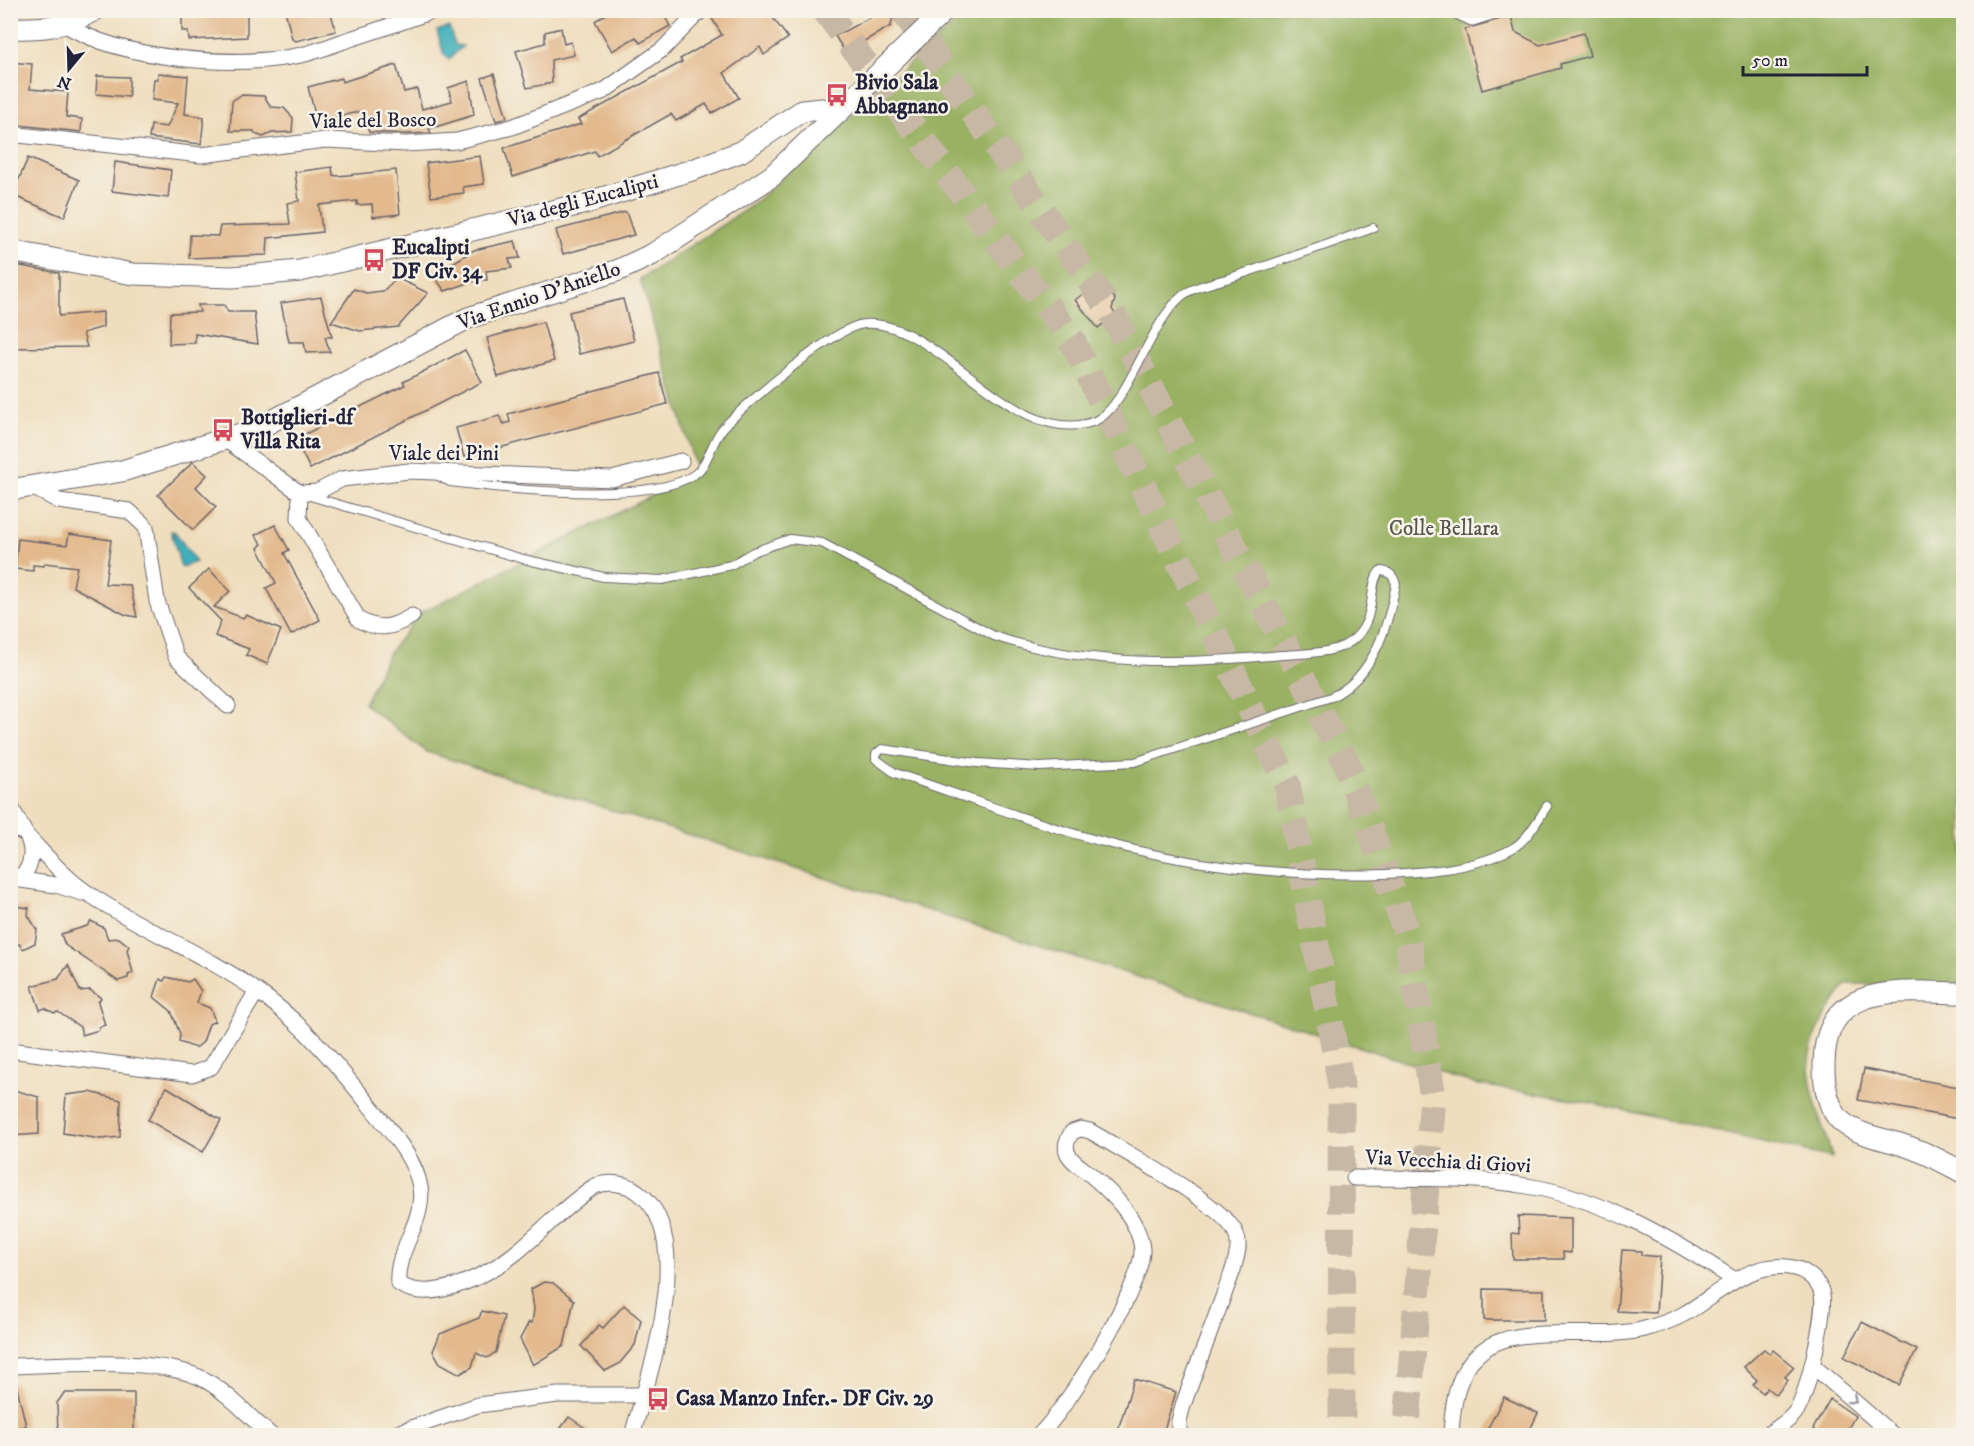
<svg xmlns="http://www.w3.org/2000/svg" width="1974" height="1446" font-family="'IM FELL DW Pica',serif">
  <rect width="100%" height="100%" fill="#f7f3e8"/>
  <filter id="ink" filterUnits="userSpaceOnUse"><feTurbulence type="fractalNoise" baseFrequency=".0167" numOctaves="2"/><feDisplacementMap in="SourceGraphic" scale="12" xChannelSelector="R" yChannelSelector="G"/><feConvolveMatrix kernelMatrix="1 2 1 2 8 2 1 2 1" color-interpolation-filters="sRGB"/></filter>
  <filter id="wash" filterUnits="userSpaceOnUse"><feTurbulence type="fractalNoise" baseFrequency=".008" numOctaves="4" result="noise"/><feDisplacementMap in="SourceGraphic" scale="24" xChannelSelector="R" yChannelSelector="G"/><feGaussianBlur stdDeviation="1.35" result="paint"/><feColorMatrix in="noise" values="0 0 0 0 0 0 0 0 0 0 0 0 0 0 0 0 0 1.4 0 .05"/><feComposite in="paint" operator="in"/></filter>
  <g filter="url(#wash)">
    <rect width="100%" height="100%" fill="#efdebe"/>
    <path fill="#98b162" stroke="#5d6a4e" stroke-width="1.5" d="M975 11H1963V984H1846C1832 1006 1815 1028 1810 1054 1804 1077 1825 1135 1833 1158L1574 1099 1479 1085 427 752 364 704 389 653 420 613 697 473 640 279 751 206 948 29Z"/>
    <g fill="#40b0bb" stroke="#31697b" stroke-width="1.5">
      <polygon points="449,27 455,45 463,46 449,59 444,55 437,31"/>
      <polygon points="171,531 175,532 196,562 181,567"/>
    </g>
    <g id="blocks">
      <g fill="#e3ba8e">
        <polygon points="182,10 247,10 247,37 189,40 188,31 182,31"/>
        <polygon points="285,10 330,10 336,31 296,41 292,39"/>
        <polygon points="612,10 661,10 670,26 640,43 636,37 612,51 595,21"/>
        <polygon points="718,10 767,10 788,38 764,55 760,47 724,73 739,98 712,113 706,104 676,121 671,114 597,156 595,151 513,177 504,148 581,124 578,119 682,62 680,59 722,35 711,17"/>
        <polygon points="884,10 894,10 891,26 845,52 835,36"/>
        <polygon points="1511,16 1515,32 1540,45 1584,33 1590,56 1560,64 1561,68 1482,90 1465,29"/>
        <polygon points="561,28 564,44 571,42 574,55 551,60 552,83 527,88 516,51 545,43 545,32"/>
        <polygon points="10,62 32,64 30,89 68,92 66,117 82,119 81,132 10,124"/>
        <polygon points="396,65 404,92 417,89 422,109 452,101 448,88 469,81 474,115 429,129 431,133 406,134 369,132 362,111 317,122 308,87 341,78 342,82"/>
        <polygon points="158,73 188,76 185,114 204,117 201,144 149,138 151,125 167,127 178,103 152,100 154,79 158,79"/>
        <polygon points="494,74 507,118 496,121 482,78"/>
        <polygon points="97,76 129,77 129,97 96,94"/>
        <polygon points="241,95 264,96 271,107 284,108 293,118 292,132 272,133 263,137 255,134 254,131 230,131 232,101"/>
        <polygon points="480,156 484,184 463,187 464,193 431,197 426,163"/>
        <polygon points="28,158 79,180 64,217 12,195"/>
        <polygon points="115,162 171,170 168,198 112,191"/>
        <polygon points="332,167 333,175 338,176 396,170 400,214 373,217 372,204 357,205 357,201 319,205 322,232 268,238 267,255 189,258 190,235 218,236 220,226 290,224 287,203 299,201 295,172"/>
        <polygon points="626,212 634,235 563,254 556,230"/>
        <polygon points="515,241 520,258 509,259 512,268 486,271 487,280 477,280 445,291 433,275 474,250"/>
        <polygon points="10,264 59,273 59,316 103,312 103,327 83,333 87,347 10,348"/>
        <polygon points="397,278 428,293 398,327 360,331 331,322 354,289 366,293 383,291"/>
        <polygon points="1102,279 1115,299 1112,309 1115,314 1098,328 1075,300"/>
        <polygon points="321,297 332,337 325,337 330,352 306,353 304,342 289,342 281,303"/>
        <polygon points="623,299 634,341 579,354 569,312"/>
        <polygon points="198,305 224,305 228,312 254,312 258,344 195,334 195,343 169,344 170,313 200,312"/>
        <polygon points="543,322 554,361 498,377 487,338"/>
        <polygon points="465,350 482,382 310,469 295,439 405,385 403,382"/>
        <polygon points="659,373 667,404 464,457 456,428 499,416 504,424 510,422 508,414"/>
        <polygon points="193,462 207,475 196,487 216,507 193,530 158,495"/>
        <polygon points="275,525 289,550 284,553 320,620 291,635 266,588 276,583 258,548 262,544 255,535"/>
        <polygon points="69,534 111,540 105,584 130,585 137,617 126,615 73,587 77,567 45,563 44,566 33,565 33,571 15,569 18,539 67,545"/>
        <polygon points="209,569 230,591 214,607 243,618 246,615 281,630 267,664 246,655 249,649 215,636 221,621 189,588"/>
        <polygon points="15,906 29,908 28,915 37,930 35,943 23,949 19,944 10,943 10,910"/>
        <polygon points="91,921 104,928 108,939 119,938 129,946 127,950 133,973 128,975 128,978 118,981 65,945 61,934 87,926"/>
        <polygon points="68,965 80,991 90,990 101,998 98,1002 105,1025 99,1027 99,1030 82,1035 80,1027 58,1012 54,1013 45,1008 40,1010 32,986 58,979"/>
        <polygon points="166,977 188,982 193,979 201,991 197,1003 210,1008 215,1021 209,1024 203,1042 196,1048 179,1042 180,1034 171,1011 154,997 160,979 164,981"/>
        <polygon points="1864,1069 1964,1088 1964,1120 1858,1100"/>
        <polygon points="167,1087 221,1120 203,1152 148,1120"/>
        <polygon points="10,1089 39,1097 39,1134 10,1136"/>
        <polygon points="90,1092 121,1100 120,1137 101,1139 63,1133 66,1095"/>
        <polygon points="1518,1216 1571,1218 1571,1253 1563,1252 1564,1259 1513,1259 1512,1233 1519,1234"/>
        <polygon points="1622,1250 1641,1251 1641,1255 1660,1257 1656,1313 1617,1311"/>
        <polygon points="544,1282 553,1283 574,1300 564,1346 533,1365 520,1339 529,1322 532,1323 534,1309 531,1289"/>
        <polygon points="1484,1289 1544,1290 1544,1320 1484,1320"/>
        <polygon points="624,1305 641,1320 635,1345 619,1364 605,1371 581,1346 599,1325 603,1328"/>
        <polygon points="482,1311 504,1316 496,1352 487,1358 476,1353 472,1367 460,1374 440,1363 433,1351 440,1334 479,1318"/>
        <polygon points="1862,1322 1917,1350 1899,1385 1844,1357"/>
        <polygon points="1764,1349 1770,1354 1773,1350 1794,1367 1785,1377 1788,1380 1776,1395 1767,1388 1763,1393 1753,1385 1757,1380 1744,1367"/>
        <polygon points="1134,1379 1176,1392 1162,1436 1116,1436"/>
        <polygon points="16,1383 26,1426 10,1429 10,1384"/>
        <polygon points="64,1393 134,1393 134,1433 58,1433 57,1403"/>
        <polygon points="1504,1397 1538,1413 1527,1436 1497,1436 1487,1430"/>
        <polygon points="1830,1399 1855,1416 1844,1436 1823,1436 1813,1429"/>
        <polygon points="569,1417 597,1436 555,1436"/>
      </g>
    </g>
  </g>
  <g filter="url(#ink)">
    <use href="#blocks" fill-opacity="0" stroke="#6a6469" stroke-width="1.5"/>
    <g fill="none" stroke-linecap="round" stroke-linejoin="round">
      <g stroke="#c6b8a4" stroke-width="27" stroke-dasharray="27 14" stroke-linecap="butt">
        <polyline points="825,10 1072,340 1287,784 1341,1085 1342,1436"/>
        <polyline points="903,10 1112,313 1346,762 1407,934 1433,1098 1406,1436"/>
      </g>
      <g stroke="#6a6469" stroke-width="10">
        <g id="lane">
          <path d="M436 475 450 482C505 489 651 505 695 474 708 465 712 440 723 428 744 405 836 326 864 324 939 318 1014 452 1095 421 1127 408 1149 323 1182 296 1194 286 1217 282 1233 277 1280 261 1327 245 1373 228"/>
          <path d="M310 496 523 559 604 577 662 580 731 565 753 552 790 539 822 543 994 636C1085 667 1188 664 1282 655 1305 653 1339 655 1356 637 1377 617 1368 583 1380 571 1389 571 1393 575 1396 584 1388 626 1373 678 1331 697L1135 762 1040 767 977 763 882 749 876 754V759L895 773C966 797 1038 825 1111 844 1199 867 1294 877 1385 874 1427 872 1476 869 1513 848 1528 839 1538 820 1547 806"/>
        </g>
      </g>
      <g stroke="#6a6469" stroke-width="17">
        <g id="street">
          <polyline points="1455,10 1472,18 1497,10"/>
          <path d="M64 24C122 60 234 69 301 55 315 52 330 46 344 41 375 31 405 21 435 10"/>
          <polyline points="10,134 201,155 326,140 406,144 457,141 512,127 604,91 663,49 701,10"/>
          <polyline points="226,440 300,493 317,492 342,479 409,471 612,479 681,461"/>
          <polyline points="32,487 59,501 129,511 146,527 157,601 176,657 228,706"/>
          <path d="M300 493 299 518 359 620C380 631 392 628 412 616"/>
          <polyline points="10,805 25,833"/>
          <path d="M10 827 25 833C36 848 33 878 10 879"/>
          <path d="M29 838C49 859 68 881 92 896 145 931 205 954 257 991 303 1023 336 1064 371 1107 389 1130 415 1157 420 1187 426 1221 395 1250 398 1283 428 1306 488 1275 513 1255 541 1233 565 1205 595 1186 609 1181 626 1183 638 1192 699 1236 648 1377 632 1436"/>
          <polyline points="14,879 56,885 82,893"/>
          <polyline points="10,1050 192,1074 211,1067 257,991"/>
          <path d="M1354 1178C1411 1179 1471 1176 1527 1186 1603 1198 1672 1239 1735 1280"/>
          <polyline points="1812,1365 1894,1436"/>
          <path d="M10 1366C62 1365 162 1356 205 1380 230 1394 250 1418 272 1436"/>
          <polyline points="388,1436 478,1405 558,1395 643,1395"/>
          <path d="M1038 1436C1066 1411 1144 1284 1142 1249 1139 1219 1112 1193 1091 1175 1084 1169 1075 1164 1070 1157 1063 1148 1067 1140 1072 1132L1081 1129 1090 1131C1119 1149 1227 1206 1236 1234 1241 1245 1236 1258 1233 1270L1183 1405 1179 1421V1436"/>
          <path d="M1451 1436C1452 1409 1456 1374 1477 1355 1515 1319 1597 1342 1645 1329 1659 1325 1672 1321 1684 1314 1718 1295 1750 1259 1794 1268 1807 1271 1820 1282 1822 1295 1826 1312 1807 1396 1797 1410 1790 1421 1776 1429 1765 1436"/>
        </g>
      </g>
      <g stroke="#6a6469" stroke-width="23">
        <g id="secondary">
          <path d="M10 28C44 29 64 27 95 10"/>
          <polyline points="10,251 133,274 233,277 300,271 586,203 695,169 740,152 802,111 822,109 835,115"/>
          <polyline points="10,490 122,471 257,429 468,318 619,270 653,254 772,176 945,10"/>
          <path d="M1964 993C1901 992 1823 979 1824 1067 1824 1084 1828 1110 1842 1122 1860 1136 1885 1139 1906 1146 1926 1152 1945 1163 1964 1173"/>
        </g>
      </g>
      <use href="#lane" stroke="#fff" stroke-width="8"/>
      <use href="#street" stroke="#fff" stroke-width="15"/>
      <use href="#secondary" stroke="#fff" stroke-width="21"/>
    </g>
    <defs><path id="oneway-chevron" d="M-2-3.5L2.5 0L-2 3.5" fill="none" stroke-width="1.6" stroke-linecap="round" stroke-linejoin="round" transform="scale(1.5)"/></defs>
    <use stroke="#9c9ca7" href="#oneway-chevron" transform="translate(1853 1400) rotate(41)"/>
  </g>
  <defs>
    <g id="bus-bare" transform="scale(1.8)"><path d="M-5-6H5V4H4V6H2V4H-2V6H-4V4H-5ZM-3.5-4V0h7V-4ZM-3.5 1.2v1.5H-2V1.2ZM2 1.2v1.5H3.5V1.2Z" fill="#d1495b" stroke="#f7f3e8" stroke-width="2.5" paint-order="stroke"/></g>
  </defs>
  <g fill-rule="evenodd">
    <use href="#bus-bare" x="837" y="95"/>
    <use href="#bus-bare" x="374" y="260"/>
    <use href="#bus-bare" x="223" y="430"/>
    <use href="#bus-bare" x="658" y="1399"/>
  </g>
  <g text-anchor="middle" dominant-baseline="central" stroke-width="5" stroke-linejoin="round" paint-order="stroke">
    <g font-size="21" font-weight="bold" fill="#22223b" stroke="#f7f3e8" text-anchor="start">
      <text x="855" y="83">Bivio Sala<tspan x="855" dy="24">Abbagnano</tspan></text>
      <text x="392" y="248">Eucalipti<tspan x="392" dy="24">DF Civ. 34</tspan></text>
      <text x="241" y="418">Bottiglieri-df<tspan x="241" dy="24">Villa Rita</tspan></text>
      <text x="676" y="1399">Casa Manzo Infer.- DF Civ. 29</text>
    </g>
    <g font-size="21" fill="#22223b" stroke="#f7f3e8">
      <text transform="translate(373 121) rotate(-1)">Viale del Bosco</text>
      <text transform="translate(583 201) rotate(-15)">Via degli Eucalipti</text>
      <text transform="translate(539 296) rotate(-19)">Via Ennio D'Aniello</text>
      <text x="444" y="454">Viale dei Pini</text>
      <text transform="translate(1448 1162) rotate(3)">Via Vecchia di Giovi</text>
    </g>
    <g font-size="21" fill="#52564b" stroke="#f7f3e8">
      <text x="1444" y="529">Colle Bellara</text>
    </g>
  </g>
  <rect width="1974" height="1446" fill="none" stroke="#f7f3e8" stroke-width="36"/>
  <g transform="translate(69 69) rotate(199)" stroke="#f7f3e8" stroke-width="4.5" paint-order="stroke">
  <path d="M0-4.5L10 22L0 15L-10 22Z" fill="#22223b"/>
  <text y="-9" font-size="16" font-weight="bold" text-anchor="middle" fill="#22223b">N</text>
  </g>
  <path d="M1743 66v9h124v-9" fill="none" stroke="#22223b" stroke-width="3"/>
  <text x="1752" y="66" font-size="18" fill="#22223b" stroke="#f7f3e8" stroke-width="4.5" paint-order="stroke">50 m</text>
</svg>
